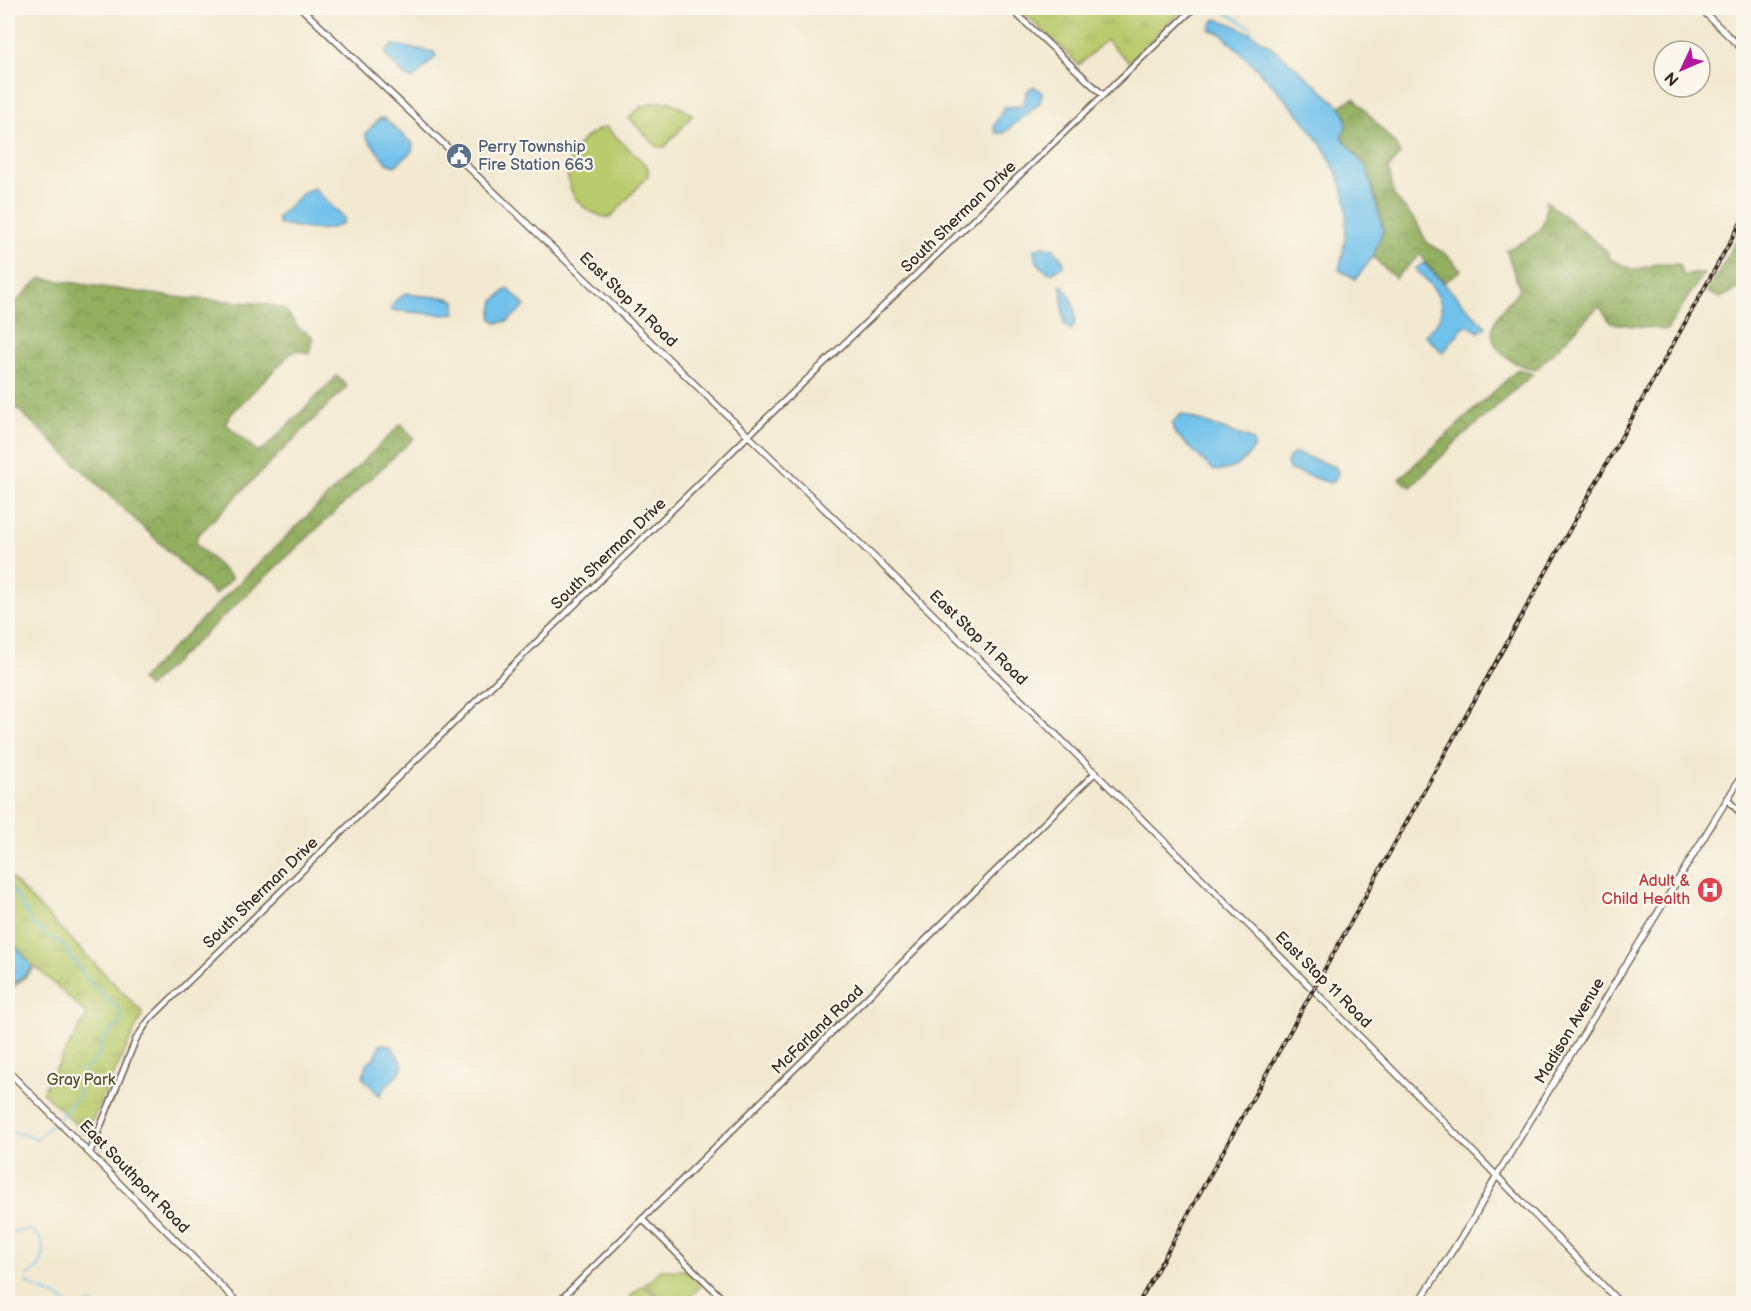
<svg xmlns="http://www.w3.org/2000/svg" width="1751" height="1311" font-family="'Balsamiq Sans',sans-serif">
  <defs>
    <pattern id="grass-tufts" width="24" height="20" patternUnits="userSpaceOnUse" patternTransform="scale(1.5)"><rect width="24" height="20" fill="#bacb6e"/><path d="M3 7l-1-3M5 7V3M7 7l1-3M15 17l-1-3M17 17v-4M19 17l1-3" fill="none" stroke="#a1ae5f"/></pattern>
    <pattern id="forest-crowns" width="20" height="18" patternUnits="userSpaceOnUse" patternTransform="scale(1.5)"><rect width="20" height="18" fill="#93af61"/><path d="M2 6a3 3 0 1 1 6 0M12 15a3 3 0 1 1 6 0" fill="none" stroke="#798f4f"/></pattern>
  </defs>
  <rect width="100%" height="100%" fill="#fbf7ec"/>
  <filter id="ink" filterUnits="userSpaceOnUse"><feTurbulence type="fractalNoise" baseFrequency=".0167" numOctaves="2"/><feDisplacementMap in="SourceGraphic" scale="12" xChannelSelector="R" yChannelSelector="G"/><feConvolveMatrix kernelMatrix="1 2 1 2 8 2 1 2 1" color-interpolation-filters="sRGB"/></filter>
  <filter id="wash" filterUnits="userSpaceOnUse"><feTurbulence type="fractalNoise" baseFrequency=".008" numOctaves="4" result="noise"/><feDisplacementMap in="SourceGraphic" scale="24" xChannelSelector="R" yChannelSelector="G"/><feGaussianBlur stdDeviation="1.35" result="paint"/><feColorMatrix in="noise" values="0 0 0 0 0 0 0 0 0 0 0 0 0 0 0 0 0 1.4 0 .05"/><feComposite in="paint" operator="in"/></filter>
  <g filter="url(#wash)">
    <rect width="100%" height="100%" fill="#f3e9d1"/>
    <g fill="url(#grass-tufts)" stroke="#7a7a46" stroke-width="1.5">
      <polygon points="1019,8 1184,8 1129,62 1106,40 1079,65"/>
      <polygon points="8,875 143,1013 86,1134 42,1092 87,1015 36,967 14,987 8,980"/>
    </g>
    <g fill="url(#forest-crowns)" stroke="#676c40" stroke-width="1.5">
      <polygon points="1354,98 1396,145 1400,154 1389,169 1394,196 1417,223 1427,243 1446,254 1461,270 1445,282 1426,264 1421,254 1395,278 1373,257 1383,230 1376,198 1367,168 1341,136 1347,117 1340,106"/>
      <path d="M1546 201 1607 251 1610 259 1634 270 1657 264H1679L1683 275 1704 273 1667 330 1611 323 1599 306 1536 370C1520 366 1510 362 1499 350 1480 329 1505 306 1520 289L1506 250C1532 237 1548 234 1546 201Z"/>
      <polygon points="1743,229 1743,287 1720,298 1707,292"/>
      <polygon points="40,278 173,297 266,304 284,309 298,327 313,337 309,354 298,350 290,354 232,413 225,423 257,451 265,448 337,376 347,386 197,536 196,544 232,578 215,595 8,400 8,310"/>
      <polygon points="1518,369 1533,374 1456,442 1411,487 1399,479"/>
      <polygon points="401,424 414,438 148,687 140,680"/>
    </g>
    <g fill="#bacb6e" stroke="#7a7a46" stroke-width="1.5">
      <polygon points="655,102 671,102 693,115 665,147 657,147 629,118 641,107"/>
      <path d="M606 127 648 167V176L610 218C555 209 554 143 606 127Z"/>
      <polygon points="661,1270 687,1270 702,1285 684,1303 665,1303 646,1284"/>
      <polygon points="643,1285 662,1303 623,1303"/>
    </g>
    <g fill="#6fc1eb" stroke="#557684" stroke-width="1.5">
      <path d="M1215 19C1264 30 1302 75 1340 106 1347 117 1350 125 1341 137L1367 168 1383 230 1373 257 1356 279 1339 270C1344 250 1348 227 1346 206 1340 144 1264 77 1222 34L1209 29Z"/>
      <polygon points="394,45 434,52 436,56 413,79 405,76 386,56 386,50"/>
      <polygon points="1034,86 1042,93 1040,103 1004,133 996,133 994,126 1004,107 1023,106 1027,91"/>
      <polygon points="384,118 413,144 412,151 395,166 387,163 366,137 366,133 379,119"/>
      <path d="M314 188 344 218V222C325 236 301 227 279 224L277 218 304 192Z"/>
      <path d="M1043 246 1054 249 1063 260V266L1051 273C1041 270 1034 260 1034 249Z"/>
      <path d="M1424 263 1486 327 1479 332 1469 326 1463 327 1443 353 1425 335C1430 330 1437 324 1440 317 1447 299 1427 280 1415 269Z"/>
      <path d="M1061 285C1072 293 1081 320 1071 330L1064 324Z"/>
      <polygon points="508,288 525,306 508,321 496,323 491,317 494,301"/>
      <path d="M407 293C423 299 440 293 455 301V313L446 315 390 310 396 300Z"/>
      <path d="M1181 414 1248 438 1253 441 1254 447C1246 462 1229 475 1212 469L1174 432 1172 423Z"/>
      <polygon points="1296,453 1336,467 1338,473 1335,480 1330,483 1290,470 1287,464 1289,457"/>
      <polygon points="8,937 32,965 32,968 16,983 8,978"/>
      <path d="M380 1044 391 1045 403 1065C399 1079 386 1082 380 1096L363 1078 366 1064 375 1058Z"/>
    </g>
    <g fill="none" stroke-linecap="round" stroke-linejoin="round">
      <g stroke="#6fc1eb" stroke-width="1.5">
        <polyline points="1219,8 1250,27 1253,37"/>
        <polyline points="8,882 33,924 49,937 62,943 89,982 122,1012 122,1022 111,1031 102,1042 98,1057 82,1072 78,1096 59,1119"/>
        <polyline points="8,1134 14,1132 37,1139 55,1122"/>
        <path d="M8 1231C15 1233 26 1228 32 1231 48 1240 47 1268 28 1275L26 1281C39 1294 55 1291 67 1304"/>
        <polyline points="87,1304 94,1304"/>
      </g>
    </g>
  </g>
  <g filter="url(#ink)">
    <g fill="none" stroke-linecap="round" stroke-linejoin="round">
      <g stroke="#7b6d5d" stroke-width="8">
        <g id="minor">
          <polyline points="1010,8 1103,95"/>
          <polyline points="1727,799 1744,817"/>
          <polyline points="90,1152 136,1039 149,1020 750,434 1194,8"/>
          <polyline points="642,1219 728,1304"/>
          <polyline points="556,1304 1096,772"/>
        </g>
      </g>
      <g stroke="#7b6d5d" stroke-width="8">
        <g id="major">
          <path d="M301 8C748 433 1193 859 1621 1304"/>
          <polyline points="1700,8 1744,51"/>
          <polyline points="8,1071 239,1304"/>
          <polyline points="1418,1304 1473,1219 1497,1175 1744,772"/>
        </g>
      </g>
      <use href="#minor" stroke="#fff" stroke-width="4.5"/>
      <use href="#major" stroke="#fff" stroke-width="5"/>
      <g stroke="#3b2a1e" stroke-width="4">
        <polyline id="rail" points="1138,1304 1744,217"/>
      </g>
      <use href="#rail" stroke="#fbf7ec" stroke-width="1.5" stroke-dasharray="4.5" stroke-linecap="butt"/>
    </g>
  </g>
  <defs>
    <g id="civic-disc" transform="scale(1.35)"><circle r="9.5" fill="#5c6f8a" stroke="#fbf7ec"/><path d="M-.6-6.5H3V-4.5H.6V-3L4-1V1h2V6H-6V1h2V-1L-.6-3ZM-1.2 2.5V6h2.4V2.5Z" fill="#fff"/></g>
    <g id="hospital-disc" transform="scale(1.35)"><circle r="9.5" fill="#e0444e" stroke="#fbf7ec"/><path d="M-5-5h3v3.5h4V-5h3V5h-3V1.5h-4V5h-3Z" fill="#fff"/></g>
  </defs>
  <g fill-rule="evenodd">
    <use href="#civic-disc" x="459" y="156"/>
    <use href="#hospital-disc" x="1710" y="890"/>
  </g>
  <g text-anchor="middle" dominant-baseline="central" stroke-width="4.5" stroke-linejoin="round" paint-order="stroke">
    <g font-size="16" fill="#4e5e75" stroke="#fbf7ec" text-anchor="start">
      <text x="478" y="147">Perry Township<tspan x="478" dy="18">Fire Station 663</tspan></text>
    </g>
    <g font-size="16" fill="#3b2a1e" stroke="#fbf7ec">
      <text transform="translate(959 217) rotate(-44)">South Sherman Drive</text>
      <text transform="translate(628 300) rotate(44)">East Stop 11 Road</text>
      <text transform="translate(609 554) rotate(-44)">South Sherman Drive</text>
      <text transform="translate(978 638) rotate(44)">East Stop 11 Road</text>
      <text transform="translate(261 893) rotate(-44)">South Sherman Drive</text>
      <text transform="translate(1323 980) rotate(45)">East Stop 11 Road</text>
      <text transform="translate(818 1030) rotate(-44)">McFarland Road</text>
      <text transform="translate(1570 1031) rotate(-59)">Madison Avenue</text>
      <text transform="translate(134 1177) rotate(46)">East Southport Road</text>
    </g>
    <g font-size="16" fill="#be3a42" stroke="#fbf7ec" text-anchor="end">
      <text x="1690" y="881">Adult &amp;<tspan x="1690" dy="18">Child Health</tspan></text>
    </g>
    <g font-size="16" fill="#5b5232" stroke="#fbf7ec">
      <text x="81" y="1080">Gray Park</text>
    </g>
  </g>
  <rect width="1751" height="1311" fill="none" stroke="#fbf7ec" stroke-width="30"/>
  <g transform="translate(1682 69) rotate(226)"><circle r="28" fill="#fbf7ec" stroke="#aea59a" stroke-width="1.5"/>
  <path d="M0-4.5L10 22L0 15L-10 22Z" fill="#b5179e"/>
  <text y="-9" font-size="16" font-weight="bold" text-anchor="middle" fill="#3b2a1e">N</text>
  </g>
</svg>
